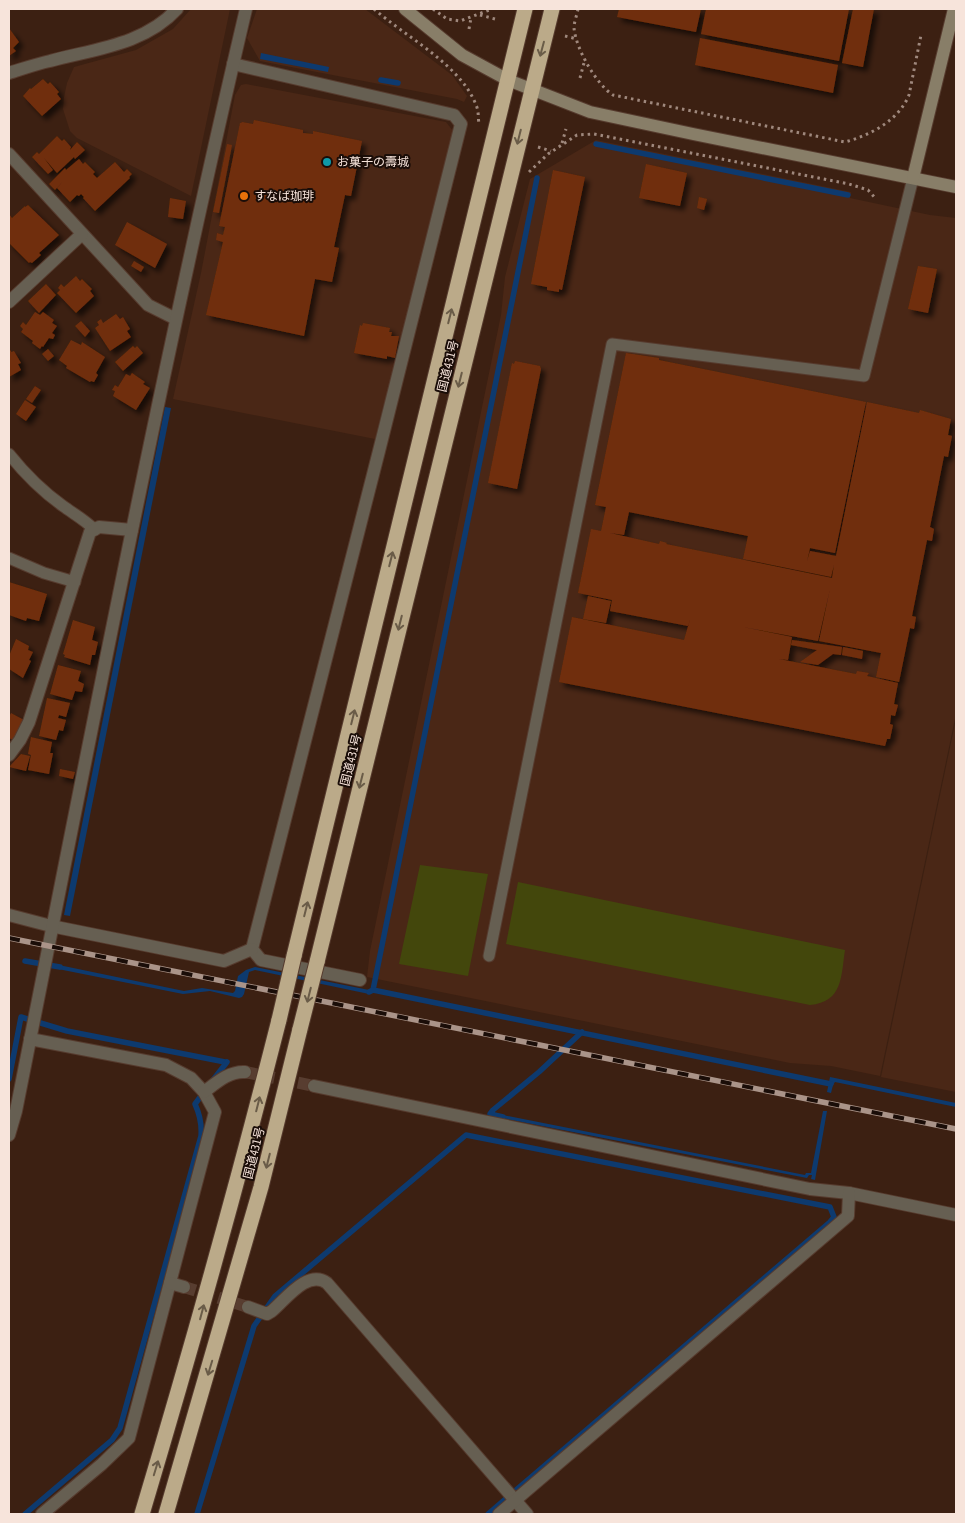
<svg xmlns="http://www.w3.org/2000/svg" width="965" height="1523" font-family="'Asap Condensed','Noto Sans JP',sans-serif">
  <defs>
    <filter id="shadow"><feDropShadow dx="4.5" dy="4.5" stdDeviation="2.5" flood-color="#0009"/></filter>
  </defs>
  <rect width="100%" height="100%" fill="#3c2012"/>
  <g fill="#4a2716">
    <polygon points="191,9 230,9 191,196 77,138 70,131 63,109 64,97 67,83 74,67 136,50 173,29"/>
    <polygon points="257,9 365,9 452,75 467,96 464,102 457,99 260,61 247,38"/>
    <polygon points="246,84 446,122 453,131 388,395 383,406 375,439 173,399 201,273 235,95 241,85"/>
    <polygon points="596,140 851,192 850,198 930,215 956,218 956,714 880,1076 831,1066 790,1063 367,977 370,951 501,315 505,277 530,179"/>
    <polygon points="956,719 956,1092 881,1077"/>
  </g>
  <g fill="#43470c">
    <polygon points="420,865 488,874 468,976 399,964"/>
    <path d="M518 882 845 950C841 976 843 1002 810 1005L506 944Z"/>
  </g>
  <g fill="#0d3a6f">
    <polygon points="261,53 329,67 328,72 260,59"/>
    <polygon points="165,407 171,408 70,916 64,915"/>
    <polygon points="54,964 184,991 202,988 233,993 235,991 238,976 246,970 255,967 369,990 373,987 376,988 369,994 255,970 249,972 244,994 242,997 239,998 210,991 183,994 53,968"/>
    <polygon points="830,1077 956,1103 956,1107 835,1082 833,1085 831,1093 827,1092"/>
    <polygon points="823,1111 827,1111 815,1180 811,1179 812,1175 809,1175 807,1178 497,1117 498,1114 805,1175 806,1173 811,1173"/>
  </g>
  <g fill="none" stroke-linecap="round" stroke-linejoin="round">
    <g stroke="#0d3a6f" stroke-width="5.5">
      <polyline points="381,80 398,83"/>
      <polyline points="596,144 848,195"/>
      <polyline points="25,961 60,967"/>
      <polyline points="373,990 537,178"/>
      <polyline points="369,992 373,990 831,1084"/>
      <polyline points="9,1079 21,1017 67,1031 225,1062"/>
      <polyline points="213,1080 227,1062"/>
      <polyline points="503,1117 490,1114 493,1110 539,1072 582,1032"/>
      <path d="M25 1514 112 1440 120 1428 201 1136C202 1124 200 1115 195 1104L204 1092"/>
      <polyline points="197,1514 254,1326 275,1296 466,1135 830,1207 834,1217 830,1222 488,1514"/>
    </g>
  </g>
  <g fill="#702e0a" fill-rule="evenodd" filter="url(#shadow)">
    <polygon points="619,9 701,9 696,32 617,17"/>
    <polygon points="706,9 849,9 839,61 701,34"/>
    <polygon points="853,9 874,9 863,67 842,63"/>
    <polygon points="9,28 19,42 13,48 16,51 9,56"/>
    <polygon points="700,38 838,65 833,93 695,65"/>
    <polygon points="43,79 48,84 50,82 59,92 57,94 61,99 42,116 23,96 30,88 31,89"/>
    <polygon points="254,120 303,130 303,133 313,134 313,131 362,141 351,196 345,195 334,247 339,248 332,282 315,279 304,336 206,315 223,242 216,240 217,233 223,235 225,227 219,226 240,123 241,123 242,122 253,124"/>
    <polygon points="57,136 62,141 64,139 71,147 70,150 77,142 85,150 75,159 74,157 57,173 44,158 53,170 48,174 32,157 37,152 39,154"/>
    <polygon points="227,144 232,145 219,213 213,212"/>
    <polygon points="79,159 83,164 85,162 95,172 93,174 97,178 115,162 124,172 127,169 132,174 129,177 130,178 95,211 83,198 84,197 81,194 79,196 77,195 70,202 57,188 64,180 55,190 49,184 65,168 66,170"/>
    <polygon points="646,164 687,173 680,206 639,198"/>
    <polygon points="553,170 585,177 562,290 559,289 559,292 547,290 547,287 531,284"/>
    <polygon points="699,197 707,199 704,210 697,208"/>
    <polygon points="170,198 186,201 183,219 168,217"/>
    <polygon points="28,205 59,235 39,253 41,255 32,263 30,262 29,263 9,243 9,214 12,218 25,206 25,207"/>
    <polygon points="127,222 167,244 155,268 115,245"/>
    <polygon points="134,261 144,267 141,272 131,266"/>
    <polygon points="918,266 937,269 928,313 908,309"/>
    <polygon points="76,276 80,281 82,279 92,289 90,291 94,296 76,313 57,293 60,290 58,288 61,284 64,287"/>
    <polygon points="46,284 56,295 39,313 28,301"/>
    <polygon points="35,312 40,315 43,312 54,320 52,323 57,326 52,333 55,335 53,339 49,338 43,347 42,346 40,349 32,343 33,341 21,332 23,329 20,326 23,322 26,325"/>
    <polygon points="116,314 120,319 123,317 130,329 127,331 131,337 110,351 95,328 99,325 97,322 101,319 103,323"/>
    <polygon points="81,321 90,331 85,337 75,326"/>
    <polygon points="363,323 390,328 389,332 392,332 391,336 399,336 395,358 387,356 387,359 354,353 360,325 362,326"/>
    <polygon points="71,340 81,345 82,342 105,357 96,373 98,375 94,382 91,381 90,382 66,368 67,366 59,360"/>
    <polygon points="133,346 135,348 137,346 143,353 123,371 115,362"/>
    <polygon points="48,349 54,356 48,361 42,354"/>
    <polygon points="11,350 11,352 14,351 21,363 18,364 21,370 9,377 9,352"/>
    <path d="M626 353 659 358V360L866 402 835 553 810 548 807 561 810 551 836 556 867 402 919 413 920 410 951 419 948 435 952 436 948 457 944 456 930 527 934 529 932 541 927 540 912 616 916 617 914 629 910 628 899 682 876 677 881 653 819 641 830 589 818 641 743 627 792 637 788 660 779 659 856 674 857 671 869 673 867 676 898 683 894 704 898 705 895 716 891 715 890 724 893 725 890 739H887L885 746 559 682 572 617 684 640 691 616 688 626 610 611 612 600 578 593 591 529 601 531 606 507 595 505ZM629 512 748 536 743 559 831 577 834 565 832 578 666 544 667 543 660 541 659 544 610 533 624 535Z"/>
    <polygon points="515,361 540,366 541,369 517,489 488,483 512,363 514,364"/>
    <polygon points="132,373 145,382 143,384 150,388 136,410 113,396 115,391 112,390 115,385 118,387 126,374 130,376"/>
    <polygon points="35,386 41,390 32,403 26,399"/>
    <polygon points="25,400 36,407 26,421 16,414"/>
    <polygon points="9,582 47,594 39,621 27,618 26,621 9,615"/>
    <polygon points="588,596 611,601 606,623 583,619"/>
    <polygon points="73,620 95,627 92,640 98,642 95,655 92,655 90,665 64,657 65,655 63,654"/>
    <polygon points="16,639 29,646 28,650 33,652 29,660 31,661 23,678 9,669 9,656"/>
    <polygon points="792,640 842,647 841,655 833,654 818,665 800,662 817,650 791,645"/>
    <polygon points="843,647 863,651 862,659 842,655"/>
    <polygon points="58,665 81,671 78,681 84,684 82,692 75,691 72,700 50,694"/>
    <polygon points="47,698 70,703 66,717 59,715 58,718 66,720 63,731 59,730 56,740 39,736"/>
    <polygon points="11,713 24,720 13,740 9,738 9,717"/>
    <polygon points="31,737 52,742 50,753 53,753 49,774 28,770 31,755 28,754"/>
    <polygon points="21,754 30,756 26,771 9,767"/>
    <polygon points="60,769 75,772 73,779 59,776"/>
  </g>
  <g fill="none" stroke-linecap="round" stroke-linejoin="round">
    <g stroke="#583d30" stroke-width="12" stroke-dasharray="12 6" stroke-linecap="butt">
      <polyline points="245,1072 314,1086"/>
      <polyline points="184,1287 248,1307"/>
    </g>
    <g stroke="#563b2e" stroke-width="13">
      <g id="lane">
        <path d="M9 454C25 474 42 491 63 506 74 514 85 520 95 530"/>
        <polyline points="9,558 44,573 75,582"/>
        <polyline points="489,956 612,344 864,376 913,178"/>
      </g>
    </g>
    <g stroke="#563b2e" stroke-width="14">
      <g id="street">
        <polyline points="233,64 454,115 461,124 379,451 252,949 261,960 360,980"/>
        <path d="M9 73C22 69 36 64 50 61 94 49 144 45 177 9"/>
        <polyline points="9,154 148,305 176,319"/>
        <polyline points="9,302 82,234"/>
        <polyline points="9,755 20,740 29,722 90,532 99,527 132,530"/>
        <polyline points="9,915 51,926 224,961 252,949"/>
        <polyline points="30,1039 166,1065 191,1078 204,1092 215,1112 129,1438 102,1464 42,1514"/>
        <polyline points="314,1086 810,1189 849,1193 956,1215"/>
        <path d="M204 1092C216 1083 229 1071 245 1072"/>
        <path d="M9 1135 16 1111C89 743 160 374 246 9"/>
        <polyline points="170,1283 184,1287"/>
        <path d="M248 1307 267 1314 272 1311C286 1299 308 1269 327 1283L527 1514"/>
        <polyline points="499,1514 848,1216 849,1193"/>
      </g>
    </g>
    <g stroke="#563b2e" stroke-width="14">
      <g id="secondary">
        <polyline points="405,9 462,55 508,80 590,112 693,134 956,187"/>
        <polyline points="913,178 954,9"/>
      </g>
    </g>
    <g stroke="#563b2e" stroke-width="17">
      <g id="highway">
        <polyline points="294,956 525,9"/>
        <polyline points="317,962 552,9"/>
        <path d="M142 1514C191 1350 237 1186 279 1020"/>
        <polyline points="166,1514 261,1187 300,1029"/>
      </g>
    </g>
    <g stroke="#9f887d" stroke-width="3" stroke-dasharray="2.5 4" stroke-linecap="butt">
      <path d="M374 9C406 37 461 65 476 105 479 111 478 119 479 124"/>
      <polyline points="433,9 447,19 460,21 492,9"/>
      <path d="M578 9C577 15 574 22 574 28 576 49 596 84 613 95L845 142C871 135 899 120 909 95L921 35"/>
      <polyline points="480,15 495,19"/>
      <polyline points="469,29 471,18"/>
      <polyline points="565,36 577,39"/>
      <polyline points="580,78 585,59"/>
      <polyline points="562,143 566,129"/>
      <polyline points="538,147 551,151"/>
      <polyline points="529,172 548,154 577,135 594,134 849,184 868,190 876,199"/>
    </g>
    <use href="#lane" stroke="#665f52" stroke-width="11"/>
    <use href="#street" stroke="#665f52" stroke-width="12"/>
    <use href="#secondary" stroke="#887e68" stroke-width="12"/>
    <use href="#highway" stroke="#bbaa89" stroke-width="15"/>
    <g stroke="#aa9489" stroke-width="5.5">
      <polyline id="rail" points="9,938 956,1129"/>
    </g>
    <use href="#rail" stroke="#1a0d08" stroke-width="4" stroke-dasharray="11" stroke-linecap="butt"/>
    <g stroke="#563b2e" stroke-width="17" stroke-linecap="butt">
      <g id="highway-bridge">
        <polyline points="279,1020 294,956"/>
        <polyline points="300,1029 317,962"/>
      </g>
    </g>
    <use href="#highway-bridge" stroke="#bbaa89" stroke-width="15"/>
  </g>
  <defs><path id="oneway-shaft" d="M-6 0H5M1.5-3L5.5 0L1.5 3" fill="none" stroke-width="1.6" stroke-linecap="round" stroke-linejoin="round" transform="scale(1.25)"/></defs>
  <g stroke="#6a5c48">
    <use href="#oneway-shaft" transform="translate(542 49) rotate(105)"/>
    <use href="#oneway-shaft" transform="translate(519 137) rotate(104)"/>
    <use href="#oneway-shaft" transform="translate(450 316) rotate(-76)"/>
    <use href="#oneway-shaft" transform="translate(460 380) rotate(104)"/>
    <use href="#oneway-shaft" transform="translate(391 559) rotate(-76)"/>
    <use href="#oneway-shaft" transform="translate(400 623) rotate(104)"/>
    <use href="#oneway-shaft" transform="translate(353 717) rotate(-76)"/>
    <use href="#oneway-shaft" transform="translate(361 781) rotate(104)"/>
    <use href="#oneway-shaft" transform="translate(306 909) rotate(-76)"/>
    <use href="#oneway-shaft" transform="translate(309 995) rotate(104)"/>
    <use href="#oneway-shaft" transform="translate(258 1104) rotate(-76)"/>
    <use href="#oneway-shaft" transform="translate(268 1161) rotate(104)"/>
    <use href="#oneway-shaft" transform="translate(202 1312) rotate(-75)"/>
    <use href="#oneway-shaft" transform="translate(210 1368) rotate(107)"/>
    <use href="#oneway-shaft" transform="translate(156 1468) rotate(-73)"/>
  </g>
  <circle fill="#0f9aa8" stroke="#1a0d08" stroke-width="2" cx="327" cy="162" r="5"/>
  <circle fill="#e8710a" stroke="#1a0d08" stroke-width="2" cx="244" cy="196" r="5"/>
  <g text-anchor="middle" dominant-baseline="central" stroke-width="4" stroke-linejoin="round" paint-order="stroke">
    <g font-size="12" fill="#f7e4db" stroke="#1a0d08" text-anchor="start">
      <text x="337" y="162">お菓子の壽城</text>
      <text x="254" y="196">すなば珈琲</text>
    </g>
    <g font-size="12" fill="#f7e4db" stroke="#1a0d08">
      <text transform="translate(448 366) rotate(-76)">国道431号</text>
      <text transform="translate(351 760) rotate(-76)">国道431号</text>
      <text transform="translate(254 1153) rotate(-76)">国道431号</text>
    </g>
  </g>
  <rect width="965" height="1523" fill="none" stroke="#f7e4db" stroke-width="20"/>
</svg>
